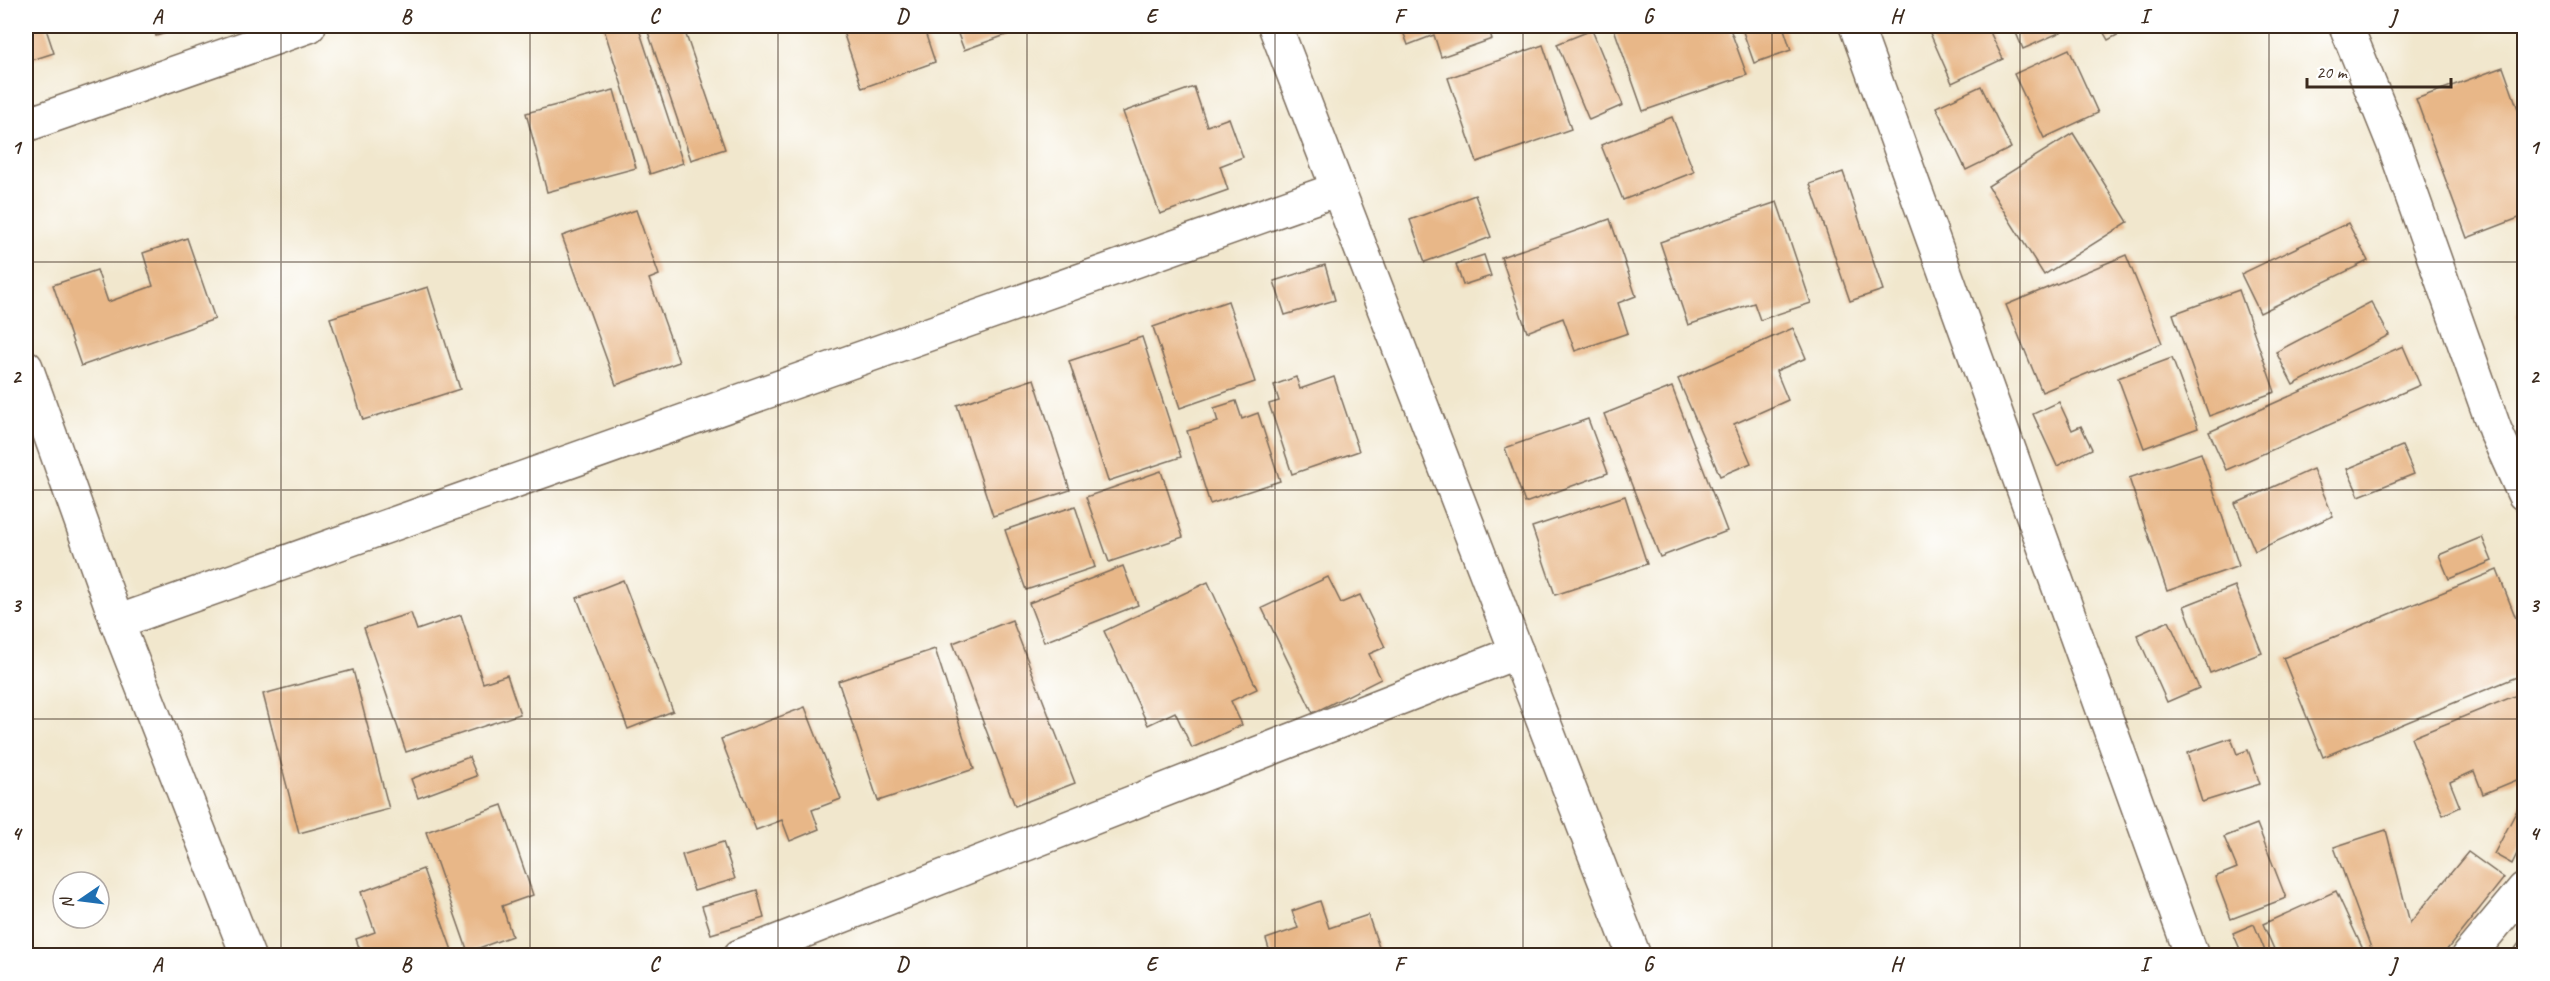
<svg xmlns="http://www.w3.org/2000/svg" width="2550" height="981" font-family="Caveat,sans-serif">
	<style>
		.building { fill: #e8b788 }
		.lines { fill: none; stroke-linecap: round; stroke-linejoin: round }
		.minor-casing { stroke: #7b6c5b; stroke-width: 36 }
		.minor { stroke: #fff; stroke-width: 33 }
		.grid { fill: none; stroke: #3b2a1e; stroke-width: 1.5; stroke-opacity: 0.55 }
		.neatline { fill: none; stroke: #3b2a1e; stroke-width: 2 }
		.grid-label { font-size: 20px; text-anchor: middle; font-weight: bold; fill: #3b2a1e }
	</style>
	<rect width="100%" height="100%" fill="#fff"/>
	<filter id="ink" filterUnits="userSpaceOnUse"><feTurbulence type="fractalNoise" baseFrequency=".0167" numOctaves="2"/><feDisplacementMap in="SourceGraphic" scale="12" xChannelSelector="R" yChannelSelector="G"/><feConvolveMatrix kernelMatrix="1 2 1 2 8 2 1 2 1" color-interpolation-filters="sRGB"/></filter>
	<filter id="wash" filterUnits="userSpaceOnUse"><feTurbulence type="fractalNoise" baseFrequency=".008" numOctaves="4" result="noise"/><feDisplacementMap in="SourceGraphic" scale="24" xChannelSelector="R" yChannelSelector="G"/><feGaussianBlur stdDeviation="1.35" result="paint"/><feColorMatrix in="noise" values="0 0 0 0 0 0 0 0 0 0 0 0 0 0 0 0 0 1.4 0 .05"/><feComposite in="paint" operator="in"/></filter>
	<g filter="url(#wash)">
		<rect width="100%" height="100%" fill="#f1e7cd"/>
		<g id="blocks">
			<g class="building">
				<path d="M 26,26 L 45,26 L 54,53 L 26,62 Z"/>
				<path d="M 153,26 L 189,26 L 156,36 Z"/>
				<path d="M 603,26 L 638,26 L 683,163 L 650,174 Z"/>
				<path d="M 646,26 L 683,26 L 725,149 L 691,160 Z"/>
				<path d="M 841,26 L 923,26 L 935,62 L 862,88 Z"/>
				<path d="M 955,26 L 1031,26 L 964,50 Z"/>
				<path d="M 1401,26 L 1488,26 L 1492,39 L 1441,57 L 1434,35 L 1408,45 Z"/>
				<path d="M 1613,26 L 1729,26 L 1747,75 L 1643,111 Z"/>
				<path d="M 1741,26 L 1783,26 L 1791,50 L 1754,63 Z"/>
				<path d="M 1941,26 L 1987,26 L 2003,59 L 1952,83 L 1929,31 Z"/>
				<path d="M 2013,26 L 2069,26 L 2070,28 L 2023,49 Z"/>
				<path d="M 2100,26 L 2134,26 L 2108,40 Z"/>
				<path d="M 1592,30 L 1623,105 L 1589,120 L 1557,44 Z"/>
				<path d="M 1543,45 L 1571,129 L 1477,162 L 1448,78 Z"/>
				<path d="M 2069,49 L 2098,113 L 2044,138 L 2014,74 Z"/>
				<path d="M 2503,67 L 2524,126 L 2524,216 L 2467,238 L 2416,99 Z"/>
				<path d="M 1981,86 L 2011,148 L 1966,170 L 1936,107 Z"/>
				<path d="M 1194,87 L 1207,126 L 1229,118 L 1243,157 L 1220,166 L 1228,190 L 1160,214 L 1123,112 Z"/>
				<path d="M 614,90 L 636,168 L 547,192 L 526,113 Z"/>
				<path d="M 1672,117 L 1694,172 L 1623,200 L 1601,145 Z"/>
				<path d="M 2073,133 L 2128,222 L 2044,275 L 1988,186 Z"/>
				<path d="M 1843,172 L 1883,290 L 1850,301 L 1810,184 Z"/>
				<path d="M 1475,195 L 1491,237 L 1425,262 L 1410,220 Z"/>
				<path d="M 1777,202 L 1811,303 L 1760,320 L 1754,303 L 1688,325 L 1660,242 Z"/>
				<path d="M 636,210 L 659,275 L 649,279 L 679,362 L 616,385 L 562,236 Z"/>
				<path d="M 1610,219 L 1636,296 L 1618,303 L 1628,333 L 1575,351 L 1563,318 L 1527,332 L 1501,257 Z"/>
				<path d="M 2348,223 L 2368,261 L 2260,313 L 2241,274 Z"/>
				<path d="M 187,238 L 215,319 L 81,366 L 53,285 L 97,270 L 108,302 L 153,286 L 143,253 Z"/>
				<path d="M 1484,255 L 1491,276 L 1463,285 L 1456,264 Z"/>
				<path d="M 2126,255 L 2162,343 L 2042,392 L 2006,305 Z"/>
				<path d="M 1325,265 L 1335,300 L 1285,315 L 1274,281 Z"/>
				<path d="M 428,287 L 460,389 L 363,420 L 330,318 Z"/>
				<path d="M 2239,290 L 2275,392 L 2209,416 L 2173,314 Z"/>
				<path d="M 1228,301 L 1255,382 L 1180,408 L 1153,327 Z"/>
				<path d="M 2371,302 L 2389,335 L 2293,385 L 2276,352 Z"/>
				<path d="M 2524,310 L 2524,330 L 2516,315 Z"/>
				<path d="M 1793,328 L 1806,358 L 1776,371 L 1788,400 L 1734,424 L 1751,463 L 1720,476 L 1678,379 Z"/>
				<path d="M 1142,337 L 1181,457 L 1108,481 L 1069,361 Z"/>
				<path d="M 2403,346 L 2420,385 L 2226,470 L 2209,432 Z"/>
				<path d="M 2172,358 L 2198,428 L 2144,448 L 2118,378 Z"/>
				<path d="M 1296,377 L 1300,389 L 1334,377 L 1359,451 L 1292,474 L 1269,404 L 1279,401 L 1274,385 Z"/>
				<path d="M 1034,379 L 1070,490 L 993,516 L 957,405 Z"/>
				<path d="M 1672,387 L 1727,531 L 1660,557 L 1604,414 Z"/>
				<path d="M 1236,401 L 1242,419 L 1258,413 L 1280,481 L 1210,504 L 1187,431 L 1218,422 L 1214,408 Z"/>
				<path d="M 2059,402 L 2072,430 L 2081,426 L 2092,449 L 2057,466 L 2033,414 Z"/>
				<path d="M 1588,419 L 1608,473 L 1525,503 L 1505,448 Z"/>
				<path d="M 2402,446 L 2414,474 L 2359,496 L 2347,469 Z"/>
				<path d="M 2201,453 L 2239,566 L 2167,591 L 2129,478 Z"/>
				<path d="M 2313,469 L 2333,516 L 2255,551 L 2235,504 Z"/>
				<path d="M 1161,471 L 1183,537 L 1109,562 L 1086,497 Z"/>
				<path d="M 1625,496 L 1647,564 L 1555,595 L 1532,527 Z"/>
				<path d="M 1075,506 L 1095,567 L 1026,590 L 1005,530 Z"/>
				<path d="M 2482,537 L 2492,561 L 2449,579 L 2439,555 Z"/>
				<path d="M 1123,566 L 1138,605 L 1044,642 L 1029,603 Z"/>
				<path d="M 2497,570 L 2524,639 L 2524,674 L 2323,757 L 2283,658 Z"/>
				<path d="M 1328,577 L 1341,603 L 1360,595 L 1385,647 L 1369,654 L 1381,679 L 1313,713 L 1262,608 Z"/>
				<path d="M 623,580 L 673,711 L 628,729 L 577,598 Z"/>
				<path d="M 1208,582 L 1257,689 L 1231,701 L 1242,725 L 1192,748 L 1175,712 L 1148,725 L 1104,631 Z"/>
				<path d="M 2235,586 L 2262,653 L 2210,673 L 2184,606 Z"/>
				<path d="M 411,613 L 417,630 L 461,615 L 483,683 L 507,675 L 520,714 L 406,752 L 364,628 Z"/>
				<path d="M 1012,620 L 1075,783 L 1015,806 L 953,643 Z"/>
				<path d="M 2169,621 L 2199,688 L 2167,702 L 2137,635 Z"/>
				<path d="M 935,649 L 974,769 L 878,801 L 838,681 Z"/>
				<path d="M 353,670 L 389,809 L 299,833 L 263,694 Z"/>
				<path d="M 2524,692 L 2524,777 L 2483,794 L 2474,771 L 2450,782 L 2460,807 L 2443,815 L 2411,738 Z"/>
				<path d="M 805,707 L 841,799 L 812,810 L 819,829 L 790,841 L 782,820 L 756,830 L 721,739 Z"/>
				<path d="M 2231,738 L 2237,754 L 2248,750 L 2260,784 L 2202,802 L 2187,753 Z"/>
				<path d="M 469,757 L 477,776 L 418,798 L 411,779 Z"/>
				<path d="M 2524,797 L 2524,839 L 2512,864 L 2494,854 Z"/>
				<path d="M 502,805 L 533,895 L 502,906 L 512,936 L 468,952 L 426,832 Z"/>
				<path d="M 2257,824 L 2286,898 L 2231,919 L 2215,877 L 2237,868 L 2224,837 Z"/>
				<path d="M 2386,830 L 2410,923 L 2468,852 L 2504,878 L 2442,956 L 2374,956 L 2334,847 Z"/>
				<path d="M 723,842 L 735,879 L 694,891 L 682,855 Z"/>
				<path d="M 423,869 L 454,956 L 362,956 L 356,939 L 375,932 L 361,892 Z"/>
				<path d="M 757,890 L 764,918 L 711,934 L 702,906 Z"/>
				<path d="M 2336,891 L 2366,956 L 2277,956 L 2263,924 Z"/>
				<path d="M 1320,901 L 1329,928 L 1368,915 L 1382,956 L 1271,956 L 1266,939 L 1298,928 L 1292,911 Z"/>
				<path d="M 2254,924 L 2267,956 L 2243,956 L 2233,933 Z"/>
				<path d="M 2524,936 L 2524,956 L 2510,956 Z"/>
			</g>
		</g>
	</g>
	<g filter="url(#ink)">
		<use href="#blocks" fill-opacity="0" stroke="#7b6c5b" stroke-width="1.5"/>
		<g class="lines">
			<g class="minor-casing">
				<g id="minor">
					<path d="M 1275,26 L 1634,956"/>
					<path d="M 1856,26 L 2192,956"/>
					<path d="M 2346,26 L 2394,145 L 2495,430 L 2524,494"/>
					<path d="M 26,125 L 309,26"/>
					<path d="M 26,367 L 117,622 L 248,956"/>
					<path d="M 117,622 L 1338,189"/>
					<path d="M 740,956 L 1517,652"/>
					<path d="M 2468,956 L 2524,889"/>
				</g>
			</g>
			<use href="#minor" class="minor"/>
		</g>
	</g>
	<path class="grid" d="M 281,26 L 281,956M 530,26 L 530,956M 778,26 L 778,956M 1027,26 L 1027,956M 1275,26 L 1275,956M 1523,26 L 1523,956M 1772,26 L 1772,956M 2020,26 L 2020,956M 2269,26 L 2269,956M 26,262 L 2524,262M 26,490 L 2524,490M 26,719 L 2524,719"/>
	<rect width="2550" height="981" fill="none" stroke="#fff" stroke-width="66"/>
	<g transform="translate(81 900) rotate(256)"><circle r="28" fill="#ffffff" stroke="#b1aaa5" stroke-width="1.5"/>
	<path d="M0-4.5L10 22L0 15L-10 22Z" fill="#1f6fb2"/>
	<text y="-9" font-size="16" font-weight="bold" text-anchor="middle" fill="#3b2a1e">N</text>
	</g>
	<path d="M2307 78v9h144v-9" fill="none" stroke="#3b2a1e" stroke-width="3"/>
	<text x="2316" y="78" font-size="18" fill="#3b2a1e" stroke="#ffffff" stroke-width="4.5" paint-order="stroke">20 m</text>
	<rect x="33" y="33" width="2484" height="915" class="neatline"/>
	<g class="grid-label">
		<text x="157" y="23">A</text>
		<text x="406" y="23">B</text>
		<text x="654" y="23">C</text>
		<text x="902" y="23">D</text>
		<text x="1151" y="23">E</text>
		<text x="1399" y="23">F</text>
		<text x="1648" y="23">G</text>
		<text x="1896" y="23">H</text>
		<text x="2144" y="23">I</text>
		<text x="2393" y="23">J</text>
		<text x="16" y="154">1</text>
		<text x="2534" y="154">1</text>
		<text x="16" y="383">2</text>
		<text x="2534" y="383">2</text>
		<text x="16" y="612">3</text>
		<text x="2534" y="612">3</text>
		<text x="16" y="840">4</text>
		<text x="2534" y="840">4</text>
		<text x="157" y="971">A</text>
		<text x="406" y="971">B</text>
		<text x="654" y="971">C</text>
		<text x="902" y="971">D</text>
		<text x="1151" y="971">E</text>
		<text x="1399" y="971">F</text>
		<text x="1648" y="971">G</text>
		<text x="1896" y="971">H</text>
		<text x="2144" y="971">I</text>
		<text x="2393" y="971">J</text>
	</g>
</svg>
